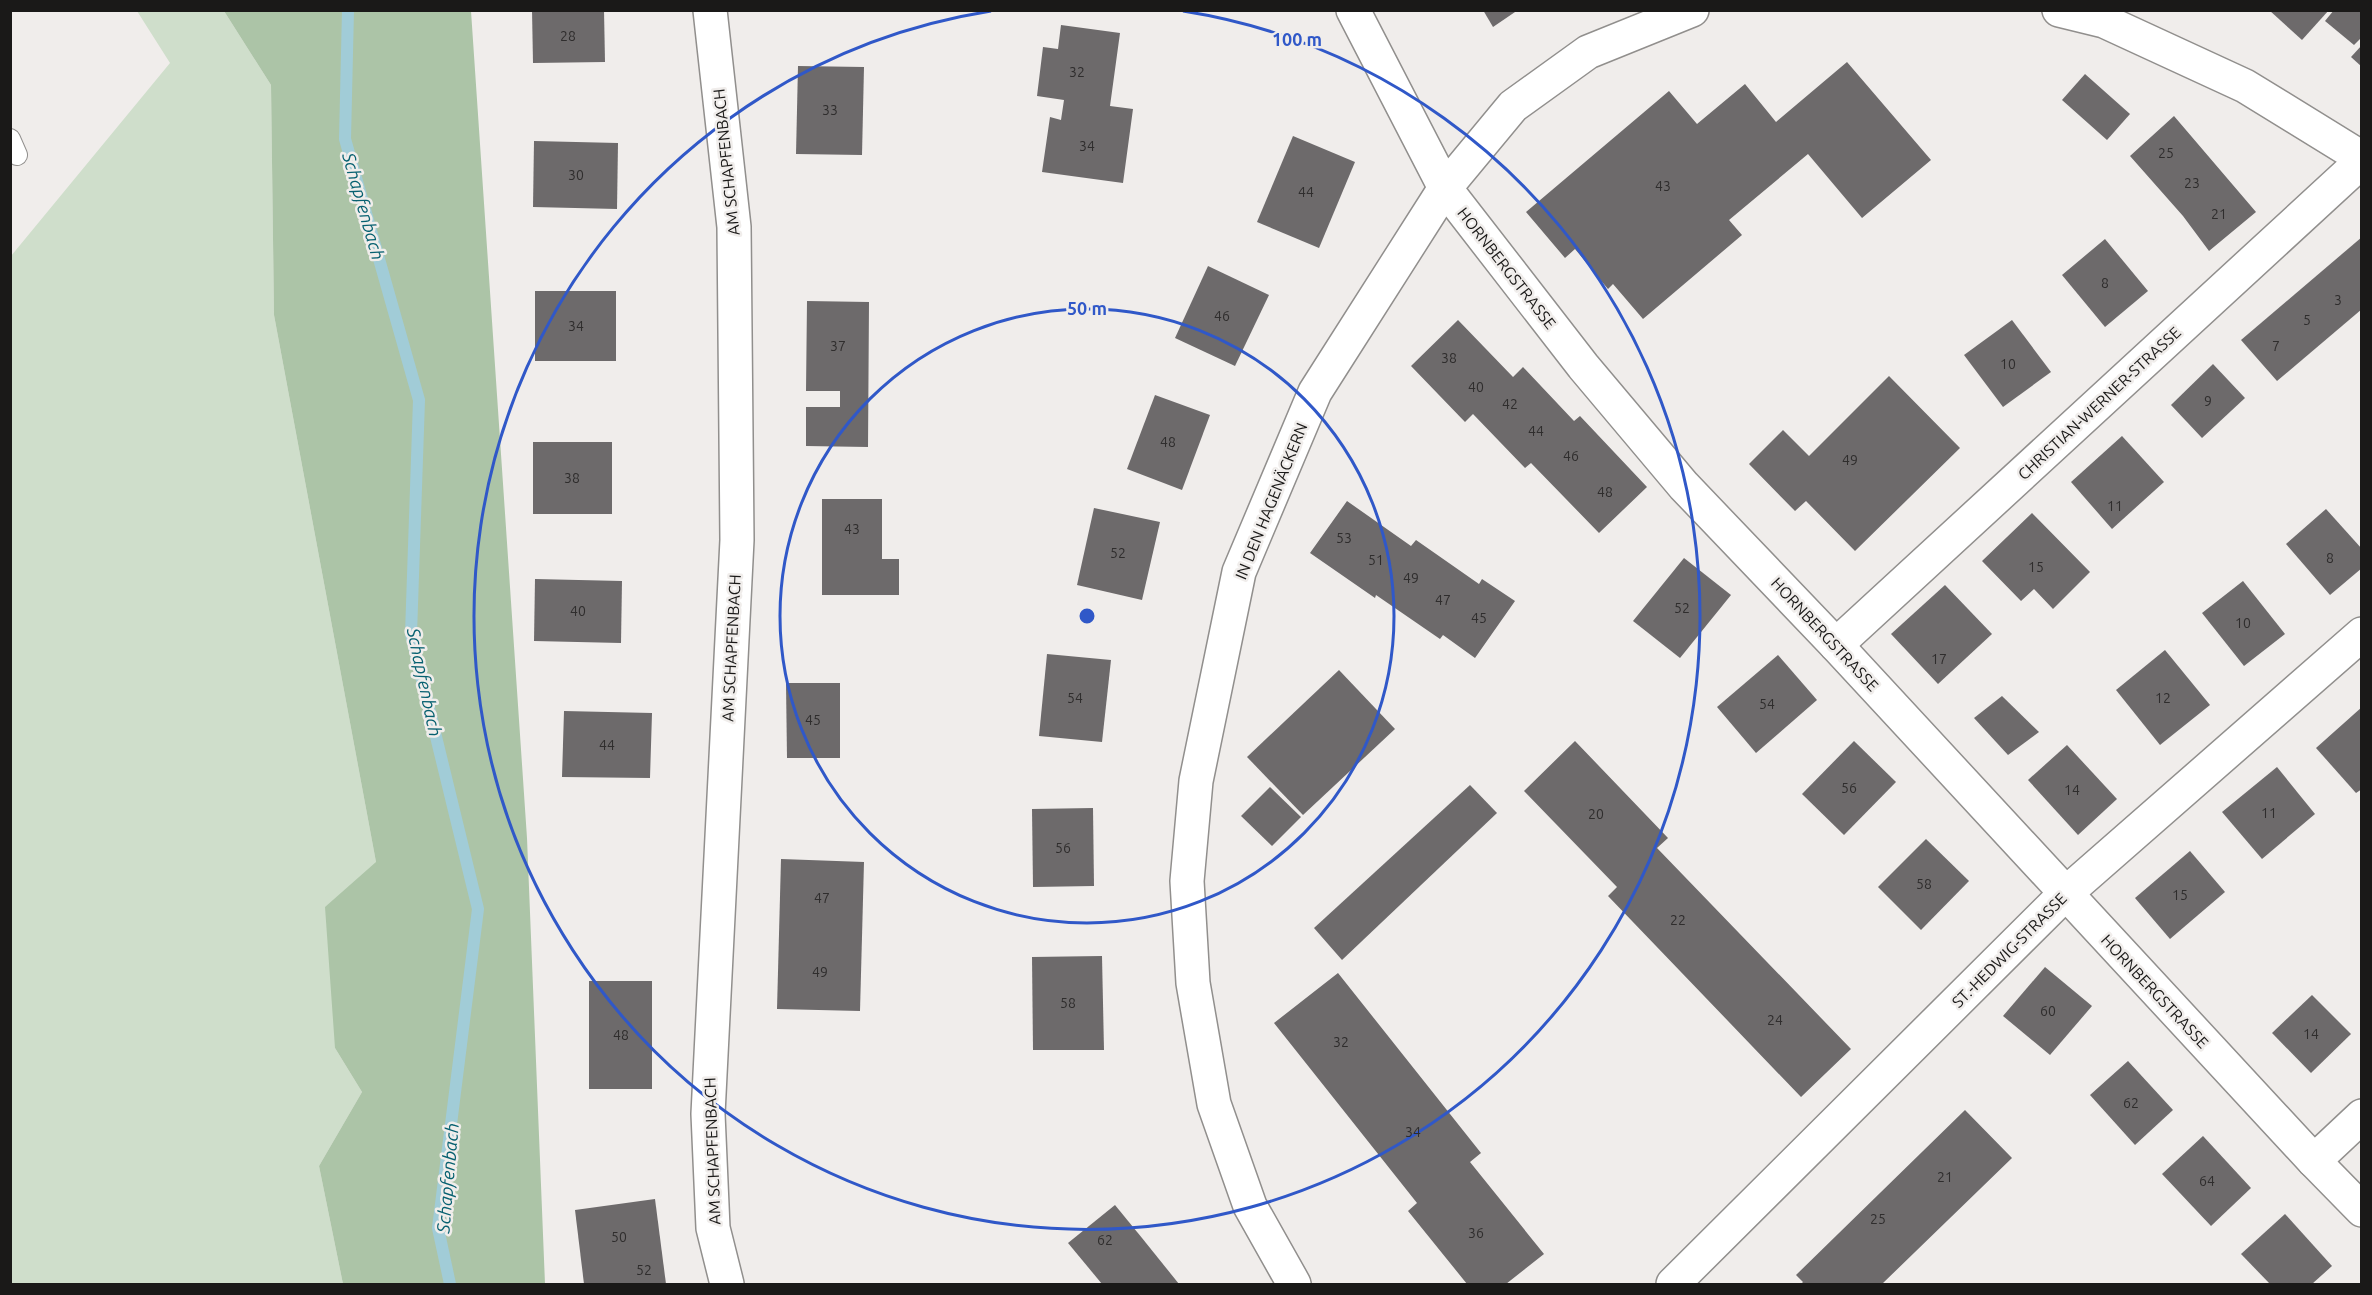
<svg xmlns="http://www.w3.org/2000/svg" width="2372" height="1295" font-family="Ubuntu,sans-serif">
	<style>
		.green { fill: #cfdecb }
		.forest { fill: #acc4a7 }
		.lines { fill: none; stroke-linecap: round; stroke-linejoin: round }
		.stream { stroke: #a1ccd7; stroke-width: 12 }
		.building { fill: #6d6a6b }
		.lane-casing { stroke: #918f8d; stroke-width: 22 }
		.street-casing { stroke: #918f8d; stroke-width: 36 }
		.lane { stroke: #fff; stroke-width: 20 }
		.street { stroke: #fff; stroke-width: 33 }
		.ring { fill: none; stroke: #3058c8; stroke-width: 3 }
		.labels { text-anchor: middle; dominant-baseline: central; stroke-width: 5; stroke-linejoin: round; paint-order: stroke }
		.number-label { font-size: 14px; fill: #2f2d2d }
		.street-label { font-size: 16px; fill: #1a1918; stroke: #f0edeb }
		.water-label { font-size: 18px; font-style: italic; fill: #066070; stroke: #f0edeb }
		.centre { fill: #3058c8; stroke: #f0edeb; stroke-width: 3 }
		.ring-label { font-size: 18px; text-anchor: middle; font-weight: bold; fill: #3058c8; stroke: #f0edeb; stroke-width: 5; stroke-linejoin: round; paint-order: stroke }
	</style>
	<rect width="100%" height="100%" fill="#f0edeb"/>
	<path class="green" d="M 137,11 L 224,11 L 271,85 L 274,315 L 376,862 L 335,1048 L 362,1092 L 319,1166 L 343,1284 L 11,1284 L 11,256 L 170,63 Z"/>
	<path class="forest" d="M 224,11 L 471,11 L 527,838 L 545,1284 L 343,1284 L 319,1166 L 362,1092 L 335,1048 L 325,907 L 376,862 L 274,315 L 271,85 Z"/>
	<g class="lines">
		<path class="stream" d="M 348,10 L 345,139 L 419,400 L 411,634 L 478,909 L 438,1228 L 450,1284"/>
	</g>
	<g class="building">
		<path d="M 532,10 L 604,10 L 605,62 L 533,63 Z"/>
		<path d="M 1483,10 L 1518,10 L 1493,27 Z"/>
		<path d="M 2269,10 L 2329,10 L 2302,40 Z"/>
		<path d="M 2334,10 L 2362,10 L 2362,37 L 2354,45 L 2325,21 Z"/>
		<path d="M 1061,25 L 1120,33 L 1110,106 L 1133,109 L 1123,183 L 1042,172 L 1050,117 L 1061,120 L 1064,100 L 1037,96 L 1043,47 L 1058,49 Z"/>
		<path d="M 2362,45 L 2362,67 L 2351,57 Z"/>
		<path d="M 1847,62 L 1931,160 L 1862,218 L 1808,154 L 1729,220 L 1742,235 L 1643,319 L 1613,284 L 1608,289 L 1575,249 L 1565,258 L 1526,212 L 1669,91 L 1697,124 L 1745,84 L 1776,122 Z"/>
		<path d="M 798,66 L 864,67 L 862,155 L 796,154 Z"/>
		<path d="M 2085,74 L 2130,114 L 2107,140 L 2062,100 Z"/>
		<path d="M 2174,116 L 2256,212 L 2209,251 L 2183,216 L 2130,156 Z"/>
		<path d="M 1293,136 L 1355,162 L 1319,248 L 1257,222 Z"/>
		<path d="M 534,141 L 618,143 L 617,209 L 533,207 Z"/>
		<path d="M 2362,237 L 2362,309 L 2277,381 L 2241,340 Z"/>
		<path d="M 2105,239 L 2148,291 L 2105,327 L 2062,275 Z"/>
		<path d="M 1208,266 L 1269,295 L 1235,366 L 1175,338 Z"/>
		<rect x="535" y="291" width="81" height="70"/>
		<path d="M 807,301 L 869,302 L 868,447 L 806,446 L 806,407 L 840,407 L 840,391 L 806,391 Z"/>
		<path d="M 1458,320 L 1513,377 L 1523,367 L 1574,421 L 1580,416 L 1647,487 L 1599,533 L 1531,463 L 1525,468 L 1473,414 L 1465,422 L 1411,366 Z"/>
		<path d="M 2012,320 L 2051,372 L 2003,407 L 1964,355 Z"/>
		<path d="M 2213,364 L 2245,398 L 2202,438 L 2171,405 Z"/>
		<path d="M 1889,376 L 1960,448 L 1855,551 L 1806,501 L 1795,511 L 1749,464 L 1783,430 L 1809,456 Z"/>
		<path d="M 1155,395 L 1210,415 L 1182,490 L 1127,469 Z"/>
		<path d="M 2122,436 L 2164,482 L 2112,529 L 2071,482 Z"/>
		<rect x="533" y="442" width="79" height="72"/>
		<path d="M 822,499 L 882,499 L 882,559 L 899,559 L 899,595 L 822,595 Z"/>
		<path d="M 1347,501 L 1411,546 L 1416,540 L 1479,584 L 1482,579 L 1515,601 L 1475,658 L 1443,635 L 1440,639 L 1376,595 L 1375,598 L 1310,553 Z"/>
		<path d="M 1094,508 L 1160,522 L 1142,600 L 1077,585 Z"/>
		<path d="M 2326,509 L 2362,549 L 2362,568 L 2330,595 L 2286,544 Z"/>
		<path d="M 2032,513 L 2090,572 L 2053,609 L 2034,589 L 2021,601 L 1982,561 Z"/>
		<path d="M 1684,558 L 1731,595 L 1680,658 L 1633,621 Z"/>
		<path d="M 535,579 L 622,581 L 621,643 L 534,641 Z"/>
		<path d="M 2243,581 L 2285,634 L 2244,666 L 2202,613 Z"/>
		<path d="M 1945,585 L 1992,634 L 1938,684 L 1891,634 Z"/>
		<path d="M 2165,650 L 2210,705 L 2160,745 L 2116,690 Z"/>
		<path d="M 1047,654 L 1111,660 L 1102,742 L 1039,736 Z"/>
		<path d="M 1778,655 L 1817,700 L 1756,753 L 1717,707 Z"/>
		<path d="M 1339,670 L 1395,729 L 1303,815 L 1247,757 Z"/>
		<path d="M 786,683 L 840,683 L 840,758 L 787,758 Z"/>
		<path d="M 2002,696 L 2039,732 L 2008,755 L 1974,718 Z"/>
		<path d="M 2362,707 L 2362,789 L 2356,793 L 2316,748 Z"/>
		<path d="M 564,711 L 652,713 L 650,778 L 562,777 Z"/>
		<path d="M 1575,741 L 1668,838 L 1657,848 L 1851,1049 L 1801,1097 L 1608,896 L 1617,887 L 1524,791 Z"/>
		<path d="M 1854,741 L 1896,782 L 1844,835 L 1802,794 Z"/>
		<path d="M 2067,745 L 2117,799 L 2078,835 L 2028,780 Z"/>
		<path d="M 2277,767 L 2315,814 L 2262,859 L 2222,812 Z"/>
		<path d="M 1470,785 L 1497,813 L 1342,960 L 1314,928 Z"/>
		<path d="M 1270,787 L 1301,817 L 1272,846 L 1241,816 Z"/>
		<path d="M 1093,808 L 1094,886 L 1033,887 L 1032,809 Z"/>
		<path d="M 1926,839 L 1969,881 L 1921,930 L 1878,887 Z"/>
		<path d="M 2190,851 L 2225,892 L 2170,939 L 2135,898 Z"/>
		<path d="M 781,859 L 864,862 L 860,1011 L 777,1009 Z"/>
		<path d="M 1102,956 L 1104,1050 L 1033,1050 L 1032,957 Z"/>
		<path d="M 2045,967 L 2092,1006 L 2050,1055 L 2003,1016 Z"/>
		<path d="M 1338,973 L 1481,1153 L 1470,1162 L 1544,1254 L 1506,1284 L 1467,1284 L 1408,1211 L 1417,1203 L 1274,1023 Z"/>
		<rect x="589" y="981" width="63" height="108"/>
		<path d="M 2312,995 L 2351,1034 L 2311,1073 L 2272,1033 Z"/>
		<path d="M 2128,1061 L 2173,1110 L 2135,1145 L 2090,1095 Z"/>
		<path d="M 1965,1110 L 2012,1158 L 1882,1284 L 1801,1284 L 1803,1282 L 1796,1275 Z"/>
		<path d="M 2203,1136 L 2251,1188 L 2211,1226 L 2162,1174 Z"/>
		<path d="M 655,1199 L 666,1284 L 584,1284 L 575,1210 Z"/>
		<path d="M 1115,1205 L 1142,1238 L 1179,1284 L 1102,1284 L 1068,1243 Z"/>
		<path d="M 2285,1214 L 2332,1266 L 2312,1284 L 2270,1284 L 2241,1254 Z"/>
	</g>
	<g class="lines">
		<g class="lane-casing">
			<path id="lane" d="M 10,139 L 17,155"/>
		</g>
		<g class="street-casing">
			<g id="street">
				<path d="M 710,10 L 734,227 L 737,540 L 708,1114 L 713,1228 L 727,1284"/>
				<path d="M 1353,10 L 1445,188 L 1583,366 L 1684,486 L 1836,645 L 2314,1161 L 2362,1210"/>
				<path d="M 2059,10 L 2104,21 L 2245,86 L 2362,158"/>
				<path d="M 1836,645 L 2362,161"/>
				<path d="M 2314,1161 L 2362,1116"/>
				<path d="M 1294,1284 L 1250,1206 L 1214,1104 L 1193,983 L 1187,881 L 1196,781 L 1239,572 L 1315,392 L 1445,188 L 1513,106 L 1588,52 L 1692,10"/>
				<path d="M 1673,1284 L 2065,894 L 2362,634"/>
			</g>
		</g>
		<use href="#lane" class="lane"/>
		<use href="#street" class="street"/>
	</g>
	<g class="ring">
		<circle cx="1087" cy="616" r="307"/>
		<path d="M1183 11A613 613 0 1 1 991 11"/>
	</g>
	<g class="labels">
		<g class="number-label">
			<text x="568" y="36">28</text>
			<text x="1077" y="72">32</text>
			<text x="830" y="110">33</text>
			<text x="1087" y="146">34</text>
			<text x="2166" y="153">25</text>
			<text x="576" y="175">30</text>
			<text x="2192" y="183">23</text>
			<text x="1663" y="186">43</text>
			<text x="1306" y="192">44</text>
			<text x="2219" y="214">21</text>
			<text x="2105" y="283">8</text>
			<text x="2338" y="300">3</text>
			<text x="1222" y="316">46</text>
			<text x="2307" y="320">5</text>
			<text x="576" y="326">34</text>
			<text x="838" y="346">37</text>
			<text x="2276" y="346">7</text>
			<text x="1449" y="358">38</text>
			<text x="2008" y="364">10</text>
			<text x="1476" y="387">40</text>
			<text x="2208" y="401">9</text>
			<text x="1510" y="404">42</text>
			<text x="1536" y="431">44</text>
			<text x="1168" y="442">48</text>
			<text x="1571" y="456">46</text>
			<text x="1850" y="460">49</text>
			<text x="572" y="478">38</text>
			<text x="1605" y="492">48</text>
			<text x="2115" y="506">11</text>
			<text x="852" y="529">43</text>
			<text x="1344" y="538">53</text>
			<text x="1118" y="553">52</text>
			<text x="2330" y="558">8</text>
			<text x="1376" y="560">51</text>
			<text x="2036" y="567">15</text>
			<text x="1411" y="578">49</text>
			<text x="1443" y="600">47</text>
			<text x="1682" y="608">52</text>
			<text x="578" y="611">40</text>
			<text x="1479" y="618">45</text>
			<text x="2243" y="623">10</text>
			<text x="1939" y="659">17</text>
			<text x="1075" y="698">54</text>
			<text x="2163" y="698">12</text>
			<text x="1767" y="704">54</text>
			<text x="813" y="720">45</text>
			<text x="607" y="745">44</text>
			<text x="1849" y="788">56</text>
			<text x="2072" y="790">14</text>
			<text x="2269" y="813">11</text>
			<text x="1596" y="814">20</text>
			<text x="1063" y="848">56</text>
			<text x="1924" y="884">58</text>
			<text x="2180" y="895">15</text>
			<text x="822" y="898">47</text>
			<text x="1678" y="920">22</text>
			<text x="820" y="972">49</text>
			<text x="1068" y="1003">58</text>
			<text x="2048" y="1011">60</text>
			<text x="1775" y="1020">24</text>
			<text x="2311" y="1034">14</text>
			<text x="621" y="1035">48</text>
			<text x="1341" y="1042">32</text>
			<text x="2131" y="1103">62</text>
			<text x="1413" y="1132">34</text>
			<text x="1945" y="1177">21</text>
			<text x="2207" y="1181">64</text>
			<text x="1878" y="1219">25</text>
			<text x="1476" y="1233">36</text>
			<text x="619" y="1237">50</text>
			<text x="1105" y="1240">62</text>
			<text x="644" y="1270">52</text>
		</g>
		<g class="street-label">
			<text transform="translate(726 162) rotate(-96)">AM SCHAPFENBACH</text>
			<text transform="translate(1507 268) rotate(52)">HORNBERGSTRASSE</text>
			<text transform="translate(2099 403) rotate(-43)">CHRISTIAN-WERNER-STRASSE</text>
			<text transform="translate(1271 501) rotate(-68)">IN DEN HAGENÄCKERN</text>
			<text transform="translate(1825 634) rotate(47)">HORNBERGSTRASSE</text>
			<text transform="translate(731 648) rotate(-87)">AM SCHAPFENBACH</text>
			<text transform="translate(2009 950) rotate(-45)">ST.-HEDWIG-STRASSE</text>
			<text transform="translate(2155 991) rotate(47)">HORNBERGSTRASSE</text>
			<text transform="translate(712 1151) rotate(-92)">AM SCHAPFENBACH</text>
		</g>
		<g class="water-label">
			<text transform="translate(364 206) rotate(74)">Schapfenbach</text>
			<text transform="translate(425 682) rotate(78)">Schapfenbach</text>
			<text transform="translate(447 1178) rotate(-85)">Schapfenbach</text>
		</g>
	</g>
	<circle cx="1087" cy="616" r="9" class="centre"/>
	<g class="ring-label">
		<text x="1297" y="46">100 m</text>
		<text x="1087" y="315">50 m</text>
	</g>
	<rect width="2372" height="1295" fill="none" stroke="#1a1918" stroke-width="24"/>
</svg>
